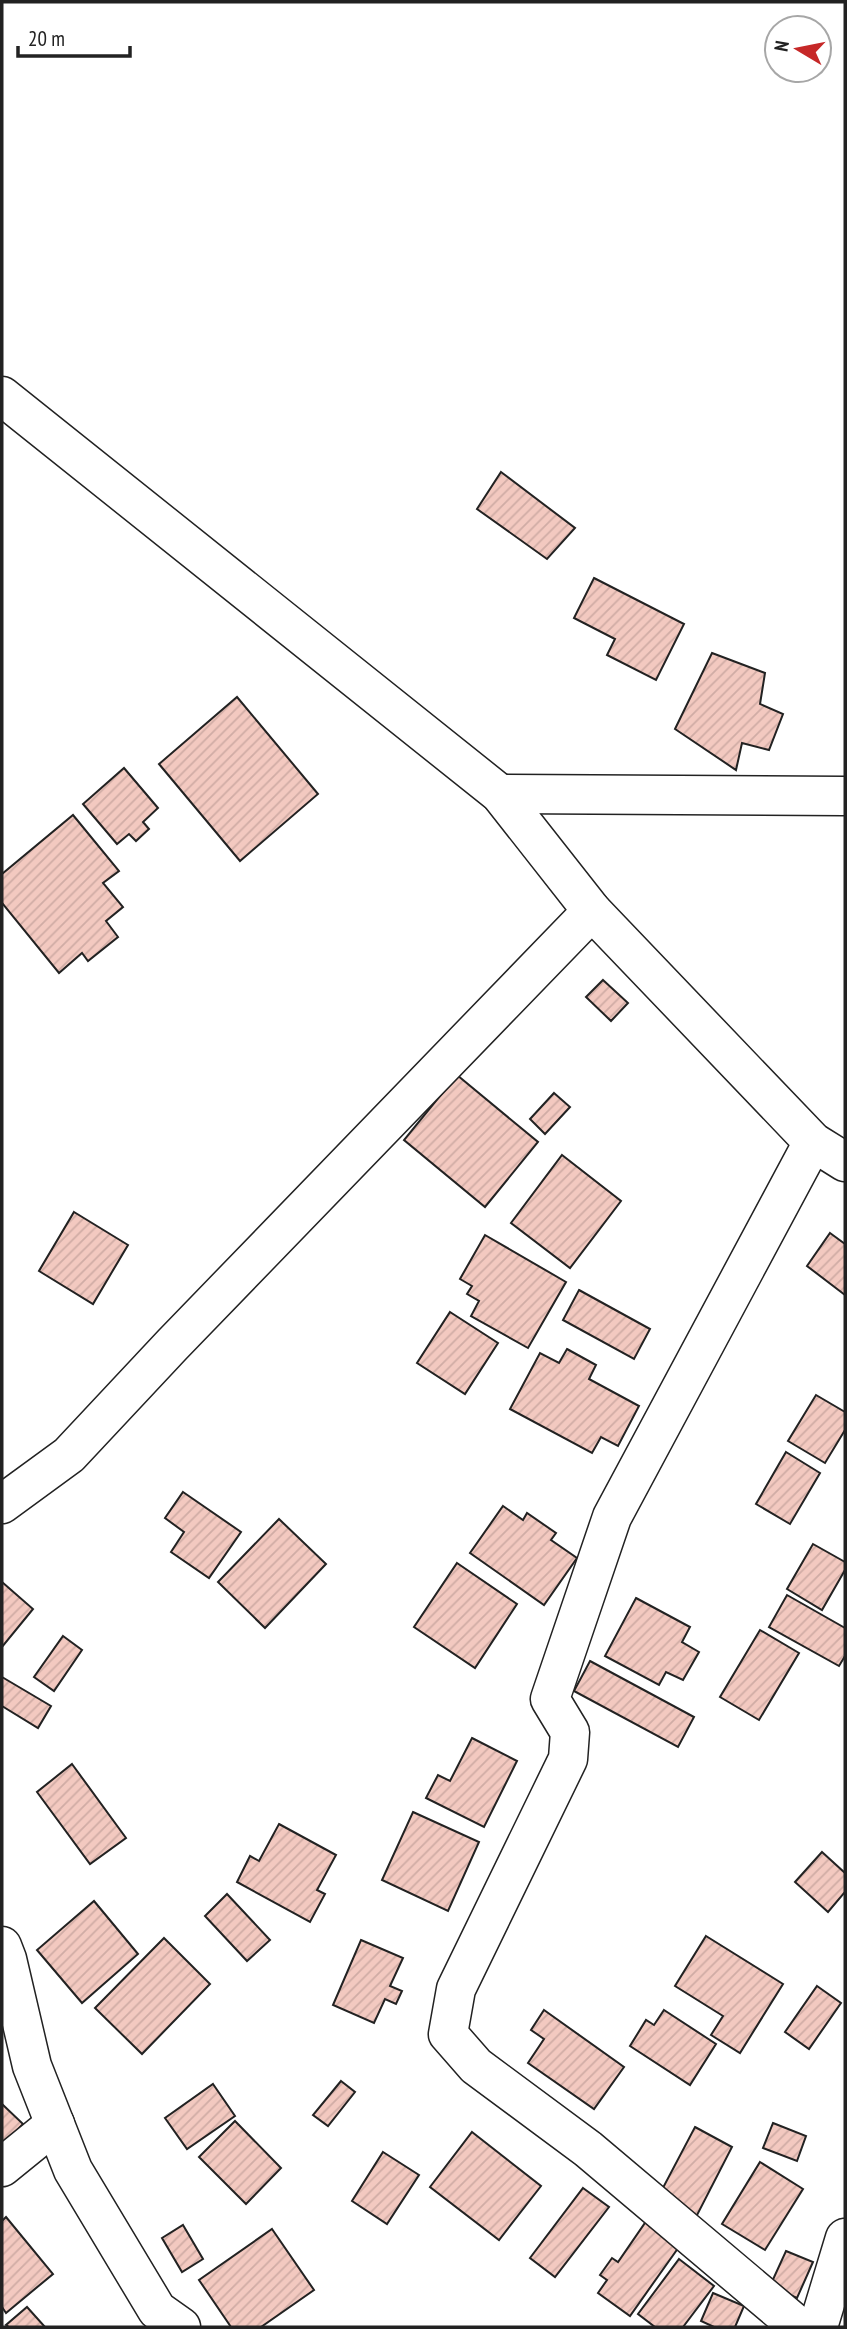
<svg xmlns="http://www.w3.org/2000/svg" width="847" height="2329" font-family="'PT Sans Narrow',sans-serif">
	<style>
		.building { fill: url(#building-hatch); stroke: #222; stroke-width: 2 }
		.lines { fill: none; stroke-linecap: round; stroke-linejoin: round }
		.minor-casing { stroke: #222; stroke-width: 41 }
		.minor { stroke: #fff; stroke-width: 38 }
	</style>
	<defs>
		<pattern id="building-hatch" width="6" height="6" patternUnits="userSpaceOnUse" patternTransform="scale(1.75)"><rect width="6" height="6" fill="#f3c9c0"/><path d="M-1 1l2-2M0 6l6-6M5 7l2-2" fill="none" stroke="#d0aca5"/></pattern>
	</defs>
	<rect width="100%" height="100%" fill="#fff"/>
	<g class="building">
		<path d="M 501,472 L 575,528 L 547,559 L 477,509 Z"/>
		<path d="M 594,578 L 684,624 L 656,680 L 607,655 L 615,639 L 574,618 Z"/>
		<path d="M 712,653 L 765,673 L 760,704 L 783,714 L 769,750 L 742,743 L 736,770 L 675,729 Z"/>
		<path d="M 237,697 L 318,794 L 240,861 L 159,764 Z"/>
		<path d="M 124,768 L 158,808 L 143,822 L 149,829 L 136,841 L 129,834 L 117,844 L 83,804 Z"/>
		<path d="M 73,815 L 119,871 L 103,883 L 123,907 L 106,921 L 118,937 L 88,961 L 82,953 L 59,973 L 2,903 L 2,874 Z"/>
		<path d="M 603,980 L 628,1003 L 611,1021 L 586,997 Z"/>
		<path d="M 457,1075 L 538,1142 L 485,1207 L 404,1140 Z"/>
		<path d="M 554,1093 L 570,1107 L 545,1134 L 530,1119 Z"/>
		<path d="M 562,1155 L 621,1201 L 570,1268 L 511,1223 Z"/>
		<path d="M 74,1212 L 128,1245 L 93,1304 L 39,1271 Z"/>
		<path d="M 830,1233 L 845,1244 L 845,1295 L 807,1266 Z"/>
		<path d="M 485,1235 L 566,1282 L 528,1348 L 471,1316 L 479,1301 L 467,1294 L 472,1286 L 460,1279 Z"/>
		<path d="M 579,1290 L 650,1329 L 634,1359 L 563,1320 Z"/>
		<path d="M 450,1312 L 498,1343 L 465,1394 L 417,1363 Z"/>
		<path d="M 567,1349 L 596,1365 L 589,1379 L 639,1406 L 618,1446 L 601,1437 L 592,1453 L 510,1409 L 540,1353 L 559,1363 Z"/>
		<path d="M 816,1395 L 845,1412 L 845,1430 L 825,1463 L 788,1441 Z"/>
		<path d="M 786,1452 L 820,1473 L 790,1524 L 756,1504 Z"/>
		<path d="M 183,1492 L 241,1532 L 209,1578 L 171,1552 L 184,1532 L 165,1518 Z"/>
		<path d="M 503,1506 L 523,1520 L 527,1513 L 556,1533 L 551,1540 L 577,1558 L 544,1605 L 470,1553 Z"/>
		<path d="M 279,1519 L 326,1564 L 265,1628 L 218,1582 Z"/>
		<path d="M 813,1544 L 845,1562 L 845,1570 L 822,1610 L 787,1589 Z"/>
		<path d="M 457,1563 L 517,1604 L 475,1668 L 414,1627 Z"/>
		<path d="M 2,1582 L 33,1609 L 2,1647 Z"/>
		<path d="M 787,1595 L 845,1628 L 845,1656 L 839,1666 L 769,1627 Z"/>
		<path d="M 636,1598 L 690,1627 L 682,1642 L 699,1652 L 683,1680 L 666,1672 L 659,1685 L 605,1656 Z"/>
		<path d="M 760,1630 L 799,1653 L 759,1720 L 720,1697 Z"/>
		<path d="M 63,1636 L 82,1650 L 54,1691 L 34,1677 Z"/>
		<path d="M 590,1661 L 694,1717 L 678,1747 L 574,1691 Z"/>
		<path d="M 2,1677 L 51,1706 L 38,1728 L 2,1706 Z"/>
		<path d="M 472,1738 L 517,1761 L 484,1827 L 426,1798 L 438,1775 L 450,1781 Z"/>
		<path d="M 72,1764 L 126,1838 L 90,1864 L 37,1792 Z"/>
		<path d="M 413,1812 L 479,1842 L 448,1911 L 382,1880 Z"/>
		<path d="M 279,1824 L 336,1855 L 317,1890 L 325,1894 L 310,1922 L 237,1882 L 250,1856 L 259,1861 Z"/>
		<path d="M 822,1852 L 845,1873 L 845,1892 L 828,1912 L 795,1882 Z"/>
		<path d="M 227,1894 L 270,1940 L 247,1961 L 205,1916 Z"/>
		<path d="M 94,1901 L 138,1954 L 82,2003 L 37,1950 Z"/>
		<path d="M 706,1936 L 783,1984 L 740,2053 L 711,2035 L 723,2016 L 675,1986 Z"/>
		<path d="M 164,1938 L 210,1984 L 142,2054 L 95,2008 Z"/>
		<path d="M 361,1940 L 403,1958 L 390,1986 L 402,1991 L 396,2004 L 385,1999 L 374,2023 L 333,2005 Z"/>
		<path d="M 817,1986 L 841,2003 L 809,2049 L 785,2032 Z"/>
		<path d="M 544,2010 L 624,2067 L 594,2109 L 528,2063 L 544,2039 L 531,2030 Z"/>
		<path d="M 664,2010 L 716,2044 L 690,2085 L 630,2046 L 646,2020 L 654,2025 Z"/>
		<path d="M 341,2081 L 355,2092 L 328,2126 L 313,2115 Z"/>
		<path d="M 213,2084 L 235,2116 L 187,2149 L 165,2118 Z"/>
		<path d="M 2,2104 L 23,2124 L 2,2147 Z"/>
		<path d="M 235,2121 L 281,2168 L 246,2204 L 199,2157 Z"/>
		<path d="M 773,2123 L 806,2136 L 797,2161 L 763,2148 Z"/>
		<path d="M 695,2127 L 732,2147 L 694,2221 L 656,2201 Z"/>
		<path d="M 472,2132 L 541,2186 L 499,2240 L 430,2187 Z"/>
		<path d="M 383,2152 L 419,2175 L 387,2224 L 352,2201 Z"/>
		<path d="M 760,2162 L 803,2189 L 765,2250 L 722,2224 Z"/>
		<path d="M 583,2188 L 609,2207 L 555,2277 L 530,2258 Z"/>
		<path d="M 6,2217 L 53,2274 L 6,2313 L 2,2307 L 2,2221 Z"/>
		<path d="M 647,2220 L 681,2244 L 630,2316 L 598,2293 L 607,2280 L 600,2275 L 612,2258 L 618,2262 Z"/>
		<path d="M 183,2225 L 203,2259 L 182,2272 L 162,2238 Z"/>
		<path d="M 272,2229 L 314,2290 L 261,2327 L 231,2327 L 199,2280 Z"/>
		<path d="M 786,2251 L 813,2262 L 797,2298 L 770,2286 Z"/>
		<path d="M 679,2259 L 714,2286 L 683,2327 L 655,2327 L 638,2314 Z"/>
		<path d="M 713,2293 L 744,2306 L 735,2327 L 714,2327 L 701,2321 Z"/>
		<path d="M 27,2307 L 45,2327 L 9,2327 L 6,2325 Z"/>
	</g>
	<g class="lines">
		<g class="minor-casing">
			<g id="minor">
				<path d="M 2,396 L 500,794 L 592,911 L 813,1142 L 845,1162"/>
				<path d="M 500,794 L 845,796"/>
				<path d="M 2,1504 L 69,1455 L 172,1345 L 592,911"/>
				<path d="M 2,1946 L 7,1959 L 32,2066 L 73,2170 L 157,2310 L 181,2327"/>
				<path d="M 2,2167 L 55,2124"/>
				<path d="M 799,2327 L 588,2149 L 476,2066 L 448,2034 L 456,1989 L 568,1759 L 570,1732 L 550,1699 L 612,1517 L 813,1142"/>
				<path d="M 818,2327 L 845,2238"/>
			</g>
		</g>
		<use href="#minor" class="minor"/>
	</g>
	<rect width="847" height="2329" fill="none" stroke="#222222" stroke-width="7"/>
	<g transform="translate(798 49) rotate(280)"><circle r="33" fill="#ffffff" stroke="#a7a7a7" stroke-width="2"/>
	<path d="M0-5L12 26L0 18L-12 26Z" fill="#c62828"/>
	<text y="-10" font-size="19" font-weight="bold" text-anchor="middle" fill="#222222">N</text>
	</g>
	<path d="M18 46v10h112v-10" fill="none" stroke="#222222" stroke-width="3.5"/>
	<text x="28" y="46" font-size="21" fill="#222222" stroke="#ffffff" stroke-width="5" paint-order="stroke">20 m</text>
</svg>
